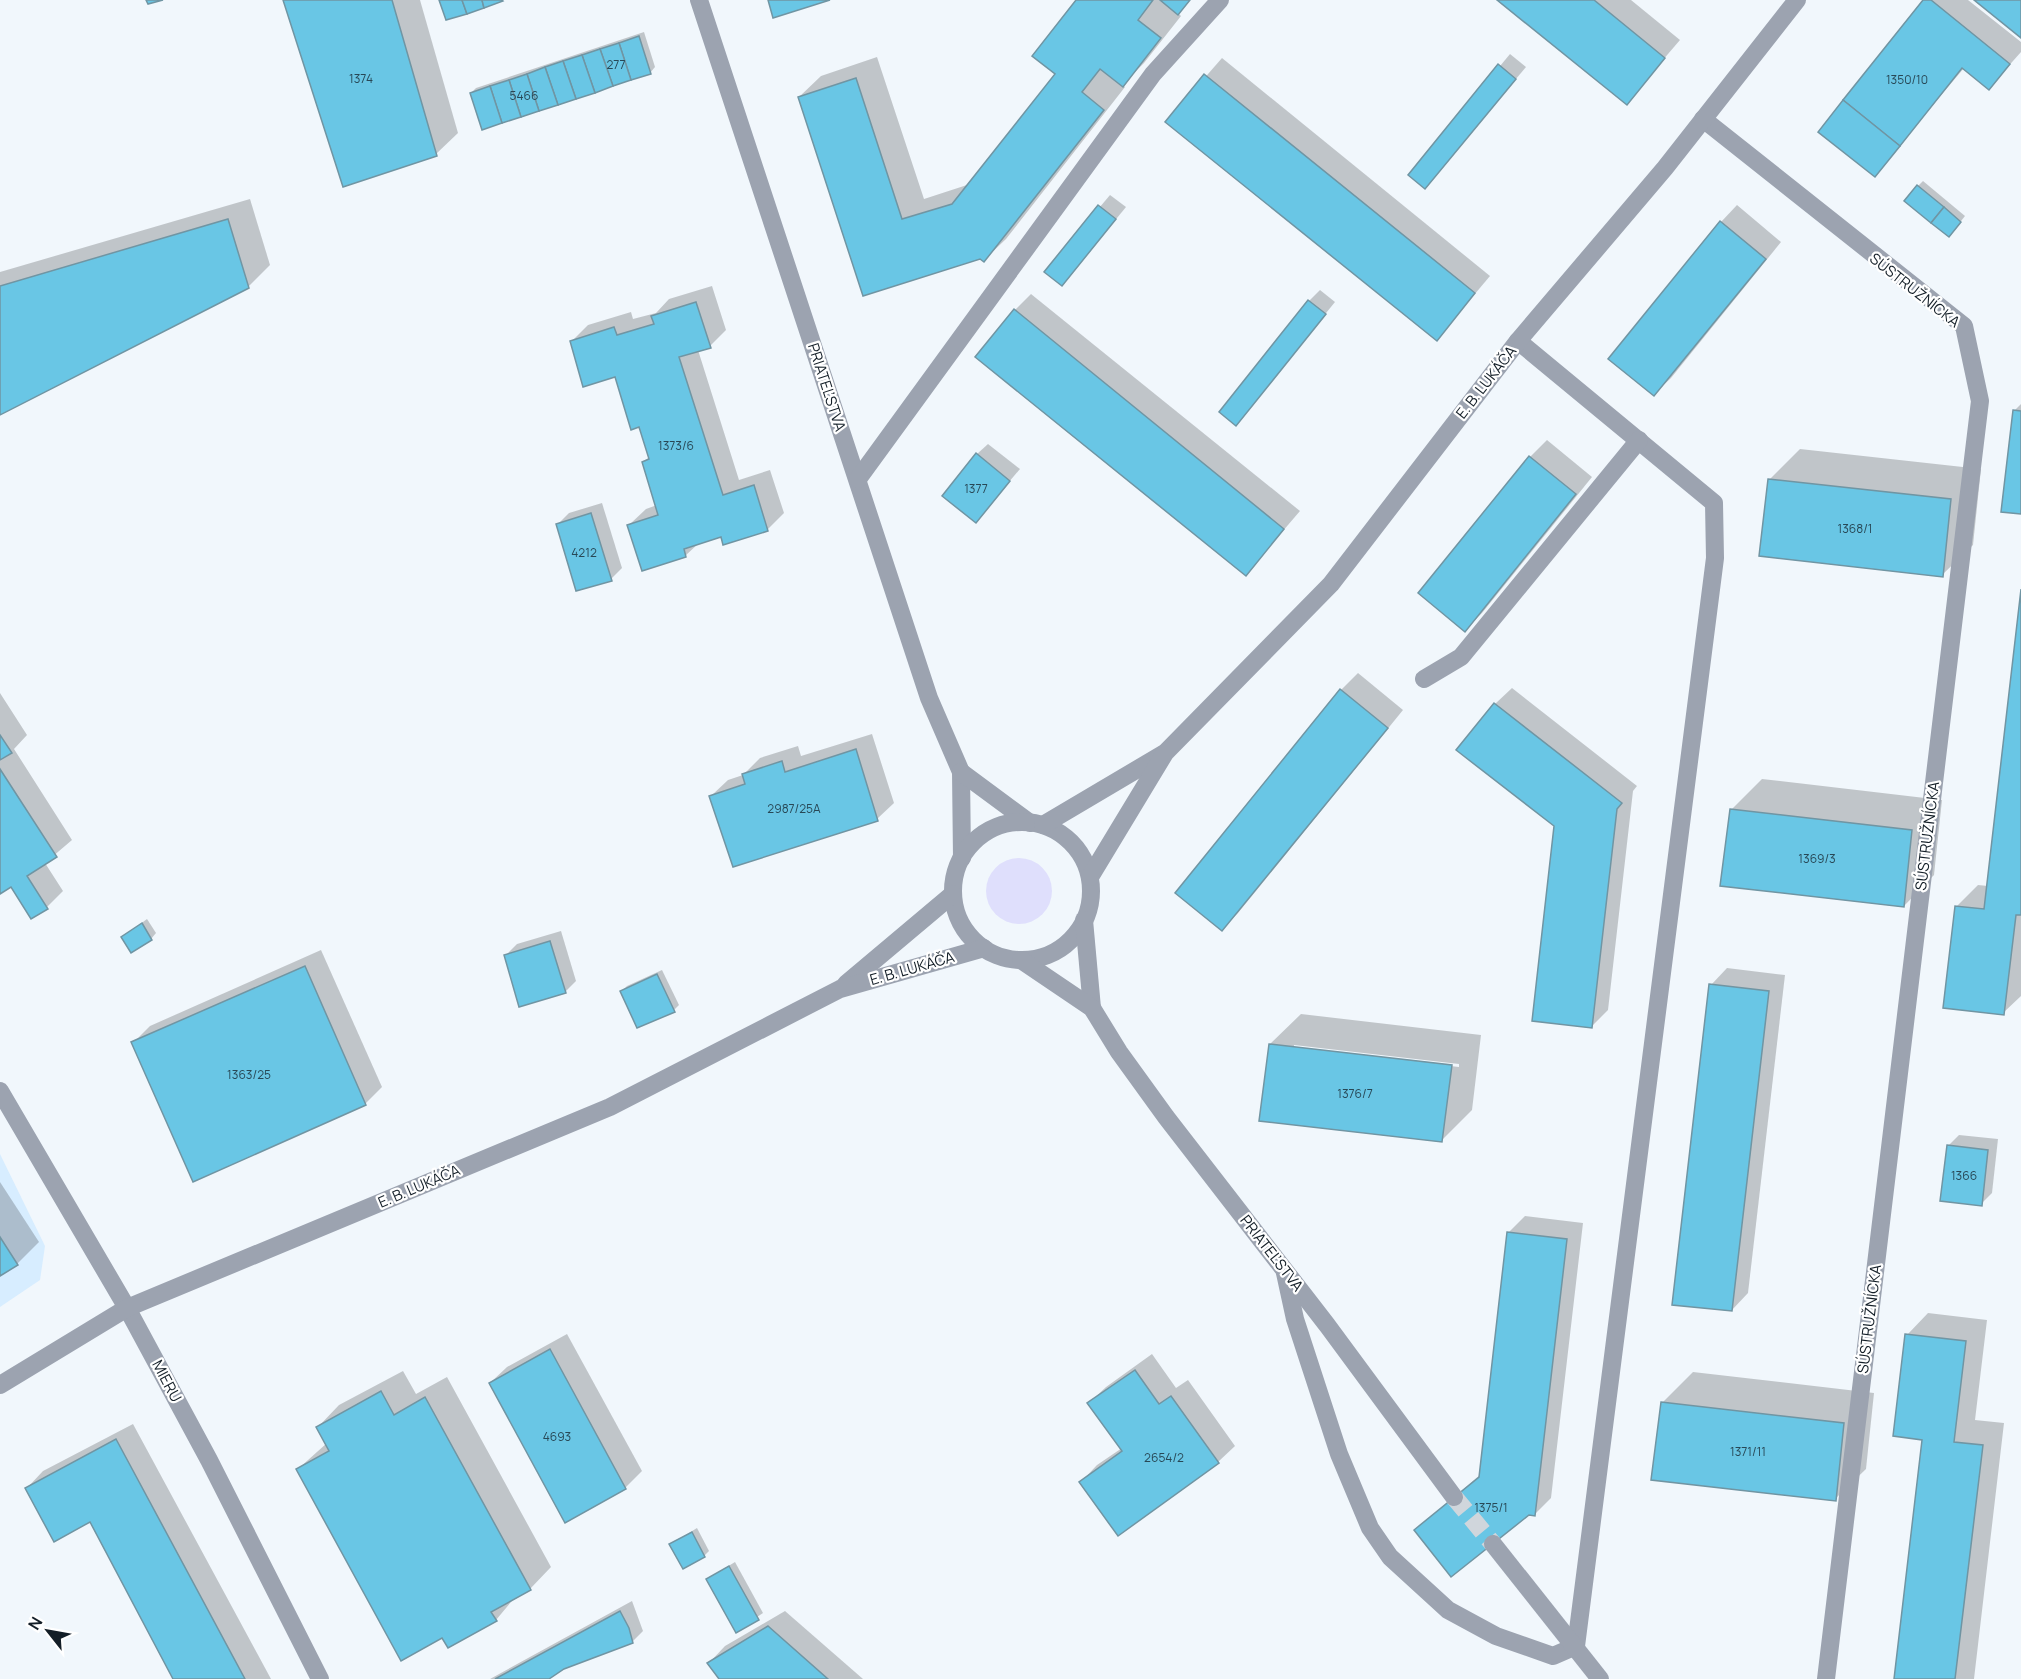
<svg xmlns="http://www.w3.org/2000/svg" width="2021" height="1679" font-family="Manrope,sans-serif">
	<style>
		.built { fill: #d7edff }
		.green { fill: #dfdffc }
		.shadow { fill: #0003; fill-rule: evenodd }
		.building { fill: #69c6e5; stroke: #7095a3; stroke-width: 1.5 }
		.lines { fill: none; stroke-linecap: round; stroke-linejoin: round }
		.minor-tunnel { stroke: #d0d6dc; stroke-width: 18; stroke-dasharray: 18 9; stroke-linecap: butt }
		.minor { stroke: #9ca3b0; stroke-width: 18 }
		.labels { text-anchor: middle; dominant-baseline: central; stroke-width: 4.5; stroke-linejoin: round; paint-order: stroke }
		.number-label { font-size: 12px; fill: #284856 }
		.street-label { font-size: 15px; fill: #131e27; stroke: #fff }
	</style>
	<rect width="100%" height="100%" fill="#f1f7fc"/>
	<path class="built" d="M 0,1154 L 45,1246 L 40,1280 L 0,1307 Z"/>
	<circle class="green" cx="1019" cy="891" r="33"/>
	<g class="shadow">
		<path d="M 285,0 L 420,0 L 458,133 L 436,154 Z"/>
		<path d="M 1078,0 L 1190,0 L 1178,13 L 1181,16 L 1144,63 L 1122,85 L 1125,87 L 1006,239 L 984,260 L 980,257 L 864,295 L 799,97 L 821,76 L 877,57 L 924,199 L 970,184 L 1057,74 Z"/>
		<path d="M 1499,0 L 1631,0 L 1680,40 L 1626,103 Z"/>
		<path d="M 1925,0 L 1968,0 L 2021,42 L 2021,52 L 1989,88 L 1964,68 L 1874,175 Z"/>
		<path d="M 644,32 L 655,67 L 650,73 L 471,93 L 476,88 Z"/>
		<path d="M 1510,54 L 1526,67 L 1425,187 L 1410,175 Z"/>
		<path d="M 1222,58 L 1490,276 L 1437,339 L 1167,121 Z"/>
		<path d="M 1923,181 L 1965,216 L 1954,230 L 1918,186 Z"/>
		<path d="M 1110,195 L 1126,207 L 1072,273 L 1046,271 Z"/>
		<path d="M 250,199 L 270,265 L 248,287 L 0,414 L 0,272 Z"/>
		<path d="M 1737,205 L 1781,242 L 1671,378 L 1654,394 L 1721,222 Z"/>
		<path d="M 712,286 L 726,330 L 710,346 L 698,350 L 739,480 L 770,470 L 784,513 L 767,530 L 721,536 L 699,543 L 685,556 L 629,525 L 646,509 L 657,505 L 644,462 L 650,456 L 640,425 L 616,375 L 571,342 L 588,325 L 631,312 L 633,319 L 656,313 L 669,299 Z"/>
		<path d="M 1320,290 L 1335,302 L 1236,424 L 1309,301 Z"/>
		<path d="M 1031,294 L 1300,511 L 1246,574 L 1015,310 Z"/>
		<path d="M 2021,404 L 2021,513 L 2014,411 Z"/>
		<path d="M 1547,440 L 1592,477 L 1482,613 L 1465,630 L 1420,593 L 1530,457 Z"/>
		<path d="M 988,444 L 1020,469 L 976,521 L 977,454 Z"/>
		<path d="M 1800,449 L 1981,469 L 1973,545 L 1942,575 L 1770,479 Z"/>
		<path d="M 602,503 L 622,568 L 611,579 L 558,524 L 569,513 Z"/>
		<path d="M 2021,603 L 2021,996 L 2003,1013 L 1956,907 L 1978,885 L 1988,886 Z"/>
		<path d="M 1358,673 L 1403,710 L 1238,913 L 1222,929 L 1177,893 L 1341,690 Z"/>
		<path d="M 1512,688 L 1637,786 L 1633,791 L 1608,1010 L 1591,1027 L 1555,826 L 1495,704 Z"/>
		<path d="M 0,693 L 27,735 L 14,749 L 72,840 L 45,863 L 63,891 L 47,907 L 11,885 L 0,892 Z"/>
		<path d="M 872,734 L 894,803 L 877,819 L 711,796 L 728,780 L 743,775 L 760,758 L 798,746 L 801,756 Z"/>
		<path d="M 1762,779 L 1942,800 L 1934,875 L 1904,906 L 1732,809 Z"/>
		<path d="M 147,919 L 156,933 L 151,939 L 123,937 Z"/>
		<path d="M 561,931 L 576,981 L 565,992 L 506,955 L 517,944 Z"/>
		<path d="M 321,950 L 382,1087 L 365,1104 L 133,1043 L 150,1026 Z"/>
		<path d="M 1727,968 L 1785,975 L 1748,1293 L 1732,1310 L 1711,985 Z"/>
		<path d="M 662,970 L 679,1005 L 674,1010 L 622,991 L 627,986 Z"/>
		<path d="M 1301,1014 L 1481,1035 L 1472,1110 L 1441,1141 L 1270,1044 ZM 1294,1045 L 1459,1064 L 1459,1067 L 1294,1048 Z"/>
		<path d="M 1959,1135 L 1998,1139 L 1992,1193 L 1981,1204 L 1948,1146 Z"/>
		<path d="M 0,1182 L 39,1242 L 17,1264 L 0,1275 Z"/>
		<path d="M 1525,1216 L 1583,1223 L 1551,1498 L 1535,1514 L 1416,1530 L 1481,1474 L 1508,1233 Z"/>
		<path d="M 1928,1313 L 1987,1320 L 1975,1420 L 2004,1423 L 1974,1679 L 1896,1679 L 1924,1438 L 1907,1335 Z"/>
		<path d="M 567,1334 L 642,1471 L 625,1488 L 490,1383 L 507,1367 Z"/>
		<path d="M 1152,1354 L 1176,1388 L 1188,1380 L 1235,1446 L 1218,1462 L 1081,1482 L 1097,1465 L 1122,1448 L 1089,1403 L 1106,1387 Z"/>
		<path d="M 403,1371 L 416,1394 L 447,1377 L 551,1567 L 530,1589 L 516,1596 L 496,1620 L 443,1636 L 298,1469 L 327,1443 L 318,1427 L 339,1405 Z"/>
		<path d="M 1693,1372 L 1874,1393 L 1866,1469 L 1835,1499 L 1662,1403 Z"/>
		<path d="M 133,1424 L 271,1679 L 175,1679 L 91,1520 L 27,1488 L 43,1471 Z"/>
		<path d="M 697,1528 L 709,1551 L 704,1556 L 671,1544 Z"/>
		<path d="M 735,1562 L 763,1613 L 736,1631 L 707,1579 Z"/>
		<path d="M 632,1601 L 643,1631 L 632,1642 L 563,1667 L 547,1679 L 490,1679 Z"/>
		<path d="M 785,1611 L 863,1679 L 721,1679 L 709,1663 L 725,1646 Z"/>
	</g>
	<g class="building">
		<path d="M 146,0 L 163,0 L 148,4 Z"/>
		<path d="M 283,0 L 392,0 L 437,156 L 343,187 Z"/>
		<path d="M 439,0 L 462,0 L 467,14 L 446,20 Z"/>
		<path d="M 462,0 L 482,0 L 484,8 L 467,14 Z"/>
		<path d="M 482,0 L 502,0 L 503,1 L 484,8 Z"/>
		<path d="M 768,0 L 830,0 L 773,18 Z"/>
		<path d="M 1076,0 L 1153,0 L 1138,20 L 1161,38 L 1123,87 L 1100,69 L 1082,92 L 1104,110 L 984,262 L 980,259 L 863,296 L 798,97 L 856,78 L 902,219 L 952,204 L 1055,74 L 1032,56 Z"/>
		<path d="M 1160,0 L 1190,0 L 1178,15 Z"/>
		<path d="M 1497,0 L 1594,0 L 1665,58 L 1627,105 Z"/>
		<path d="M 1923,0 L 1931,0 L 2010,64 L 1989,90 L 1962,68 L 1900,146 L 1843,100 Z"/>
		<path d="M 1974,0 L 2021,0 L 2021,38 Z"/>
		<path d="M 639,36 L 651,74 L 631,80 L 619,43 Z"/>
		<path d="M 619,43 L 631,80 L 613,86 L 600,49 Z"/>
		<path d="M 600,49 L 613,86 L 595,93 L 582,55 Z"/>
		<path d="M 582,55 L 595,93 L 576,99 L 563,61 Z"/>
		<path d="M 563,61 L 576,99 L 558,105 L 545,67 Z"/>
		<path d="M 1498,64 L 1516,79 L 1425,189 L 1408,175 Z"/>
		<path d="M 545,67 L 558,105 L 539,111 L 527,74 Z"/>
		<path d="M 527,74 L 539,111 L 521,117 L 509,80 Z"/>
		<path d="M 1204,74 L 1475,293 L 1437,341 L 1165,122 Z"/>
		<path d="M 509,80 L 521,117 L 502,123 L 490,86 Z"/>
		<path d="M 490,86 L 502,123 L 482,130 L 470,93 Z"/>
		<path d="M 1843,100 L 1900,146 L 1875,177 L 1818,132 Z"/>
		<path d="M 1917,185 L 1944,207 L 1931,223 L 1904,201 Z"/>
		<path d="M 1098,205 L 1116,219 L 1062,286 L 1044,272 Z"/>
		<path d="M 1944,207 L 1961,222 L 1949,237 L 1931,223 Z"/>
		<path d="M 228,219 L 249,288 L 0,415 L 0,286 Z"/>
		<path d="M 1720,221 L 1766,259 L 1654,396 L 1608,359 Z"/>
		<path d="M 1308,300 L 1326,314 L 1236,426 L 1219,412 Z"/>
		<path d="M 696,302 L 711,348 L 679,357 L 723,495 L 754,485 L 768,531 L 723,545 L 721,537 L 684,549 L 686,557 L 642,571 L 627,525 L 658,515 L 642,462 L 649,459 L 639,427 L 631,430 L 615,377 L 583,387 L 570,341 L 614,327 L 617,335 L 654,324 L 651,316 Z"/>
		<path d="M 1014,309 L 1284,529 L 1246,576 L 975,357 Z"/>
		<path d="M 2013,410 L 2021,411 L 2021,514 L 2001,512 Z"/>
		<path d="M 976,453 L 1010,481 L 976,523 L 942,496 Z"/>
		<path d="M 1529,456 L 1576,494 L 1465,632 L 1418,593 Z"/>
		<path d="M 1768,479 L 1951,499 L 1943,577 L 1759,556 Z"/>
		<path d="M 591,513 L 612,581 L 576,591 L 556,524 Z"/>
		<path d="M 2021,589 L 2021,915 L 2016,915 L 2004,1015 L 1943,1008 L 1955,906 L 1984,909 Z"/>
		<path d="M 1340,689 L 1388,728 L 1222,931 L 1175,893 Z"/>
		<path d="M 1494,703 L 1622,803 L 1617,809 L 1592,1028 L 1532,1021 L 1554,826 L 1456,750 Z"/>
		<path d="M 0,735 L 12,753 L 0,760 Z"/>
		<path d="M 856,749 L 878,821 L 733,867 L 709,796 L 745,784 L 742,774 L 782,761 L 785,772 Z"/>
		<path d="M 0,769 L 57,857 L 27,876 L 48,909 L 31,919 L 11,887 L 0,894 Z"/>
		<path d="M 1730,809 L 1912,830 L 1904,907 L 1720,886 Z"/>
		<path d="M 142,923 L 152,940 L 131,953 L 121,937 Z"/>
		<path d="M 550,941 L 566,993 L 519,1007 L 504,955 Z"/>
		<path d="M 305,966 L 366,1105 L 193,1182 L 131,1042 Z"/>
		<path d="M 657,974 L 675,1012 L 637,1028 L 620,991 Z"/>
		<path d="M 1709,984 L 1769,991 L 1732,1311 L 1672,1305 Z"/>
		<path d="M 1269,1044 L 1452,1065 L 1442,1142 L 1259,1121 Z"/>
		<path d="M 1947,1145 L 1988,1150 L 1982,1206 L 1940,1201 Z"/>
		<path d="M 1507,1232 L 1567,1239 L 1535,1516 L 1529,1515 L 1451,1577 L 1414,1530 L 1479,1477 Z"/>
		<path d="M 0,1237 L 18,1265 L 0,1276 Z"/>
		<path d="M 1905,1334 L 1966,1341 L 1954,1442 L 1983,1445 L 1955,1679 L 1894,1679 L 1922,1440 L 1893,1436 Z"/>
		<path d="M 550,1349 L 626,1489 L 565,1523 L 489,1383 Z"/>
		<path d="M 1135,1370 L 1159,1404 L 1171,1396 L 1219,1463 L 1118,1536 L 1079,1482 L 1122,1451 L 1087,1403 Z"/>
		<path d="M 381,1391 L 394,1415 L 425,1397 L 531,1590 L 491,1612 L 497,1621 L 448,1648 L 442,1638 L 401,1661 L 296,1469 L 329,1451 L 316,1427 Z"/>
		<path d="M 1661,1402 L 1844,1423 L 1836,1501 L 1651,1480 Z"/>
		<path d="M 116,1439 L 245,1679 L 173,1679 L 90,1522 L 54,1542 L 25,1488 Z"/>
		<path d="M 692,1532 L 705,1557 L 683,1569 L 669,1544 Z"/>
		<path d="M 729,1566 L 759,1620 L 736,1633 L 706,1579 Z"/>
		<path d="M 620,1611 L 629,1628 L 633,1643 L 564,1669 L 549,1679 L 495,1679 Z"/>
		<path d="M 768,1626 L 828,1679 L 719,1679 L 707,1663 Z"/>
	</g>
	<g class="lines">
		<path class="minor-tunnel" d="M 1454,1497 L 1493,1544"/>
		<g class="minor">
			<path d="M 699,0 L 929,698 L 961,772 L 962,858"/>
			<path d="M 1703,119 L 1964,326 L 1980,401 L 1826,1679"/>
			<path d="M 1518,341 L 1714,503 L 1715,558 L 1576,1646"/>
			<path d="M 858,479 L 1153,74 L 1220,0"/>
			<path d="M 1424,679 L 1461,657 L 1639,440"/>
			<path d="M 961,772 L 1030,823"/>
			<circle cx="1022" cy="891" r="69"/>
			<path d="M 1043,825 L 1163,754"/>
			<path d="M 1090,877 L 1165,753 L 1331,584 L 1518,341 L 1665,168 L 1797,0"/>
			<path d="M 1084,920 L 1092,1008"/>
			<path d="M 1021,960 L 1092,1008 L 1119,1052 L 1166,1117 L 1327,1325 L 1454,1497"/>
			<path d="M 846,984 L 953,894"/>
			<path d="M 0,1091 L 127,1308 L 209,1460 L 320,1679"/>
			<path d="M 1285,1273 L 1295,1319 L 1339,1454 L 1370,1528 L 1390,1557 L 1448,1610 L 1496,1636 L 1553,1656 L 1576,1646"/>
			<path d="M 0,1385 L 127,1308 L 610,1107 L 840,989 L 984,948"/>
			<path d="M 1493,1544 L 1600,1679"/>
		</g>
	</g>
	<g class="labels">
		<g class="number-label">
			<text x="616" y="64">277</text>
			<text x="361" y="78">1374</text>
			<text x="1907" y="79">1350/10</text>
			<text x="524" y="95">5466</text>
			<text x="676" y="445">1373/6</text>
			<text x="976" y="488">1377</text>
			<text x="1855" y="528">1368/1</text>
			<text x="584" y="552">4212</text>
			<text x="794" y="808">2987/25A</text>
			<text x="1817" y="858">1369/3</text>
			<text x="249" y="1074">1363/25</text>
			<text x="1355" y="1093">1376/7</text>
			<text x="1964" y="1175">1366</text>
			<text x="557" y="1436">4693</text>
			<text x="1748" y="1451">1371/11</text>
			<text x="1164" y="1457">2654/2</text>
			<text x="1491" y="1507">1375/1</text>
		</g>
		<g class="street-label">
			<text transform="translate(1915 290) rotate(38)">SÚSTRUŽNÍCKA</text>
			<text transform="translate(1486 382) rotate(-52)">E. B. LUKÁČA</text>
			<text transform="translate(827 387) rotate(72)">PRIATEĽSTVA</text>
			<text transform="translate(1927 836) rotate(-83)">SÚSTRUŽNÍCKA</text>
			<text transform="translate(912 968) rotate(-16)">E. B. LUKÁČA</text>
			<text transform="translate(419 1186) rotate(-23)">E. B. LUKÁČA</text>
			<text transform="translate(1272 1253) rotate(52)">PRIATEĽSTVA</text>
			<text transform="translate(1869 1319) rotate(-83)">SÚSTRUŽNÍCKA</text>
			<text transform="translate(167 1381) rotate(62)">MIERU</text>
		</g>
	</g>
	<g transform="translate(48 1631) rotate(301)" stroke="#ffffff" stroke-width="4.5" paint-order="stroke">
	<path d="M0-4.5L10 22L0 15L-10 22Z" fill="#131e27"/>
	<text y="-9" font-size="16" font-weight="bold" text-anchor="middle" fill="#131e27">N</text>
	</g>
</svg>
